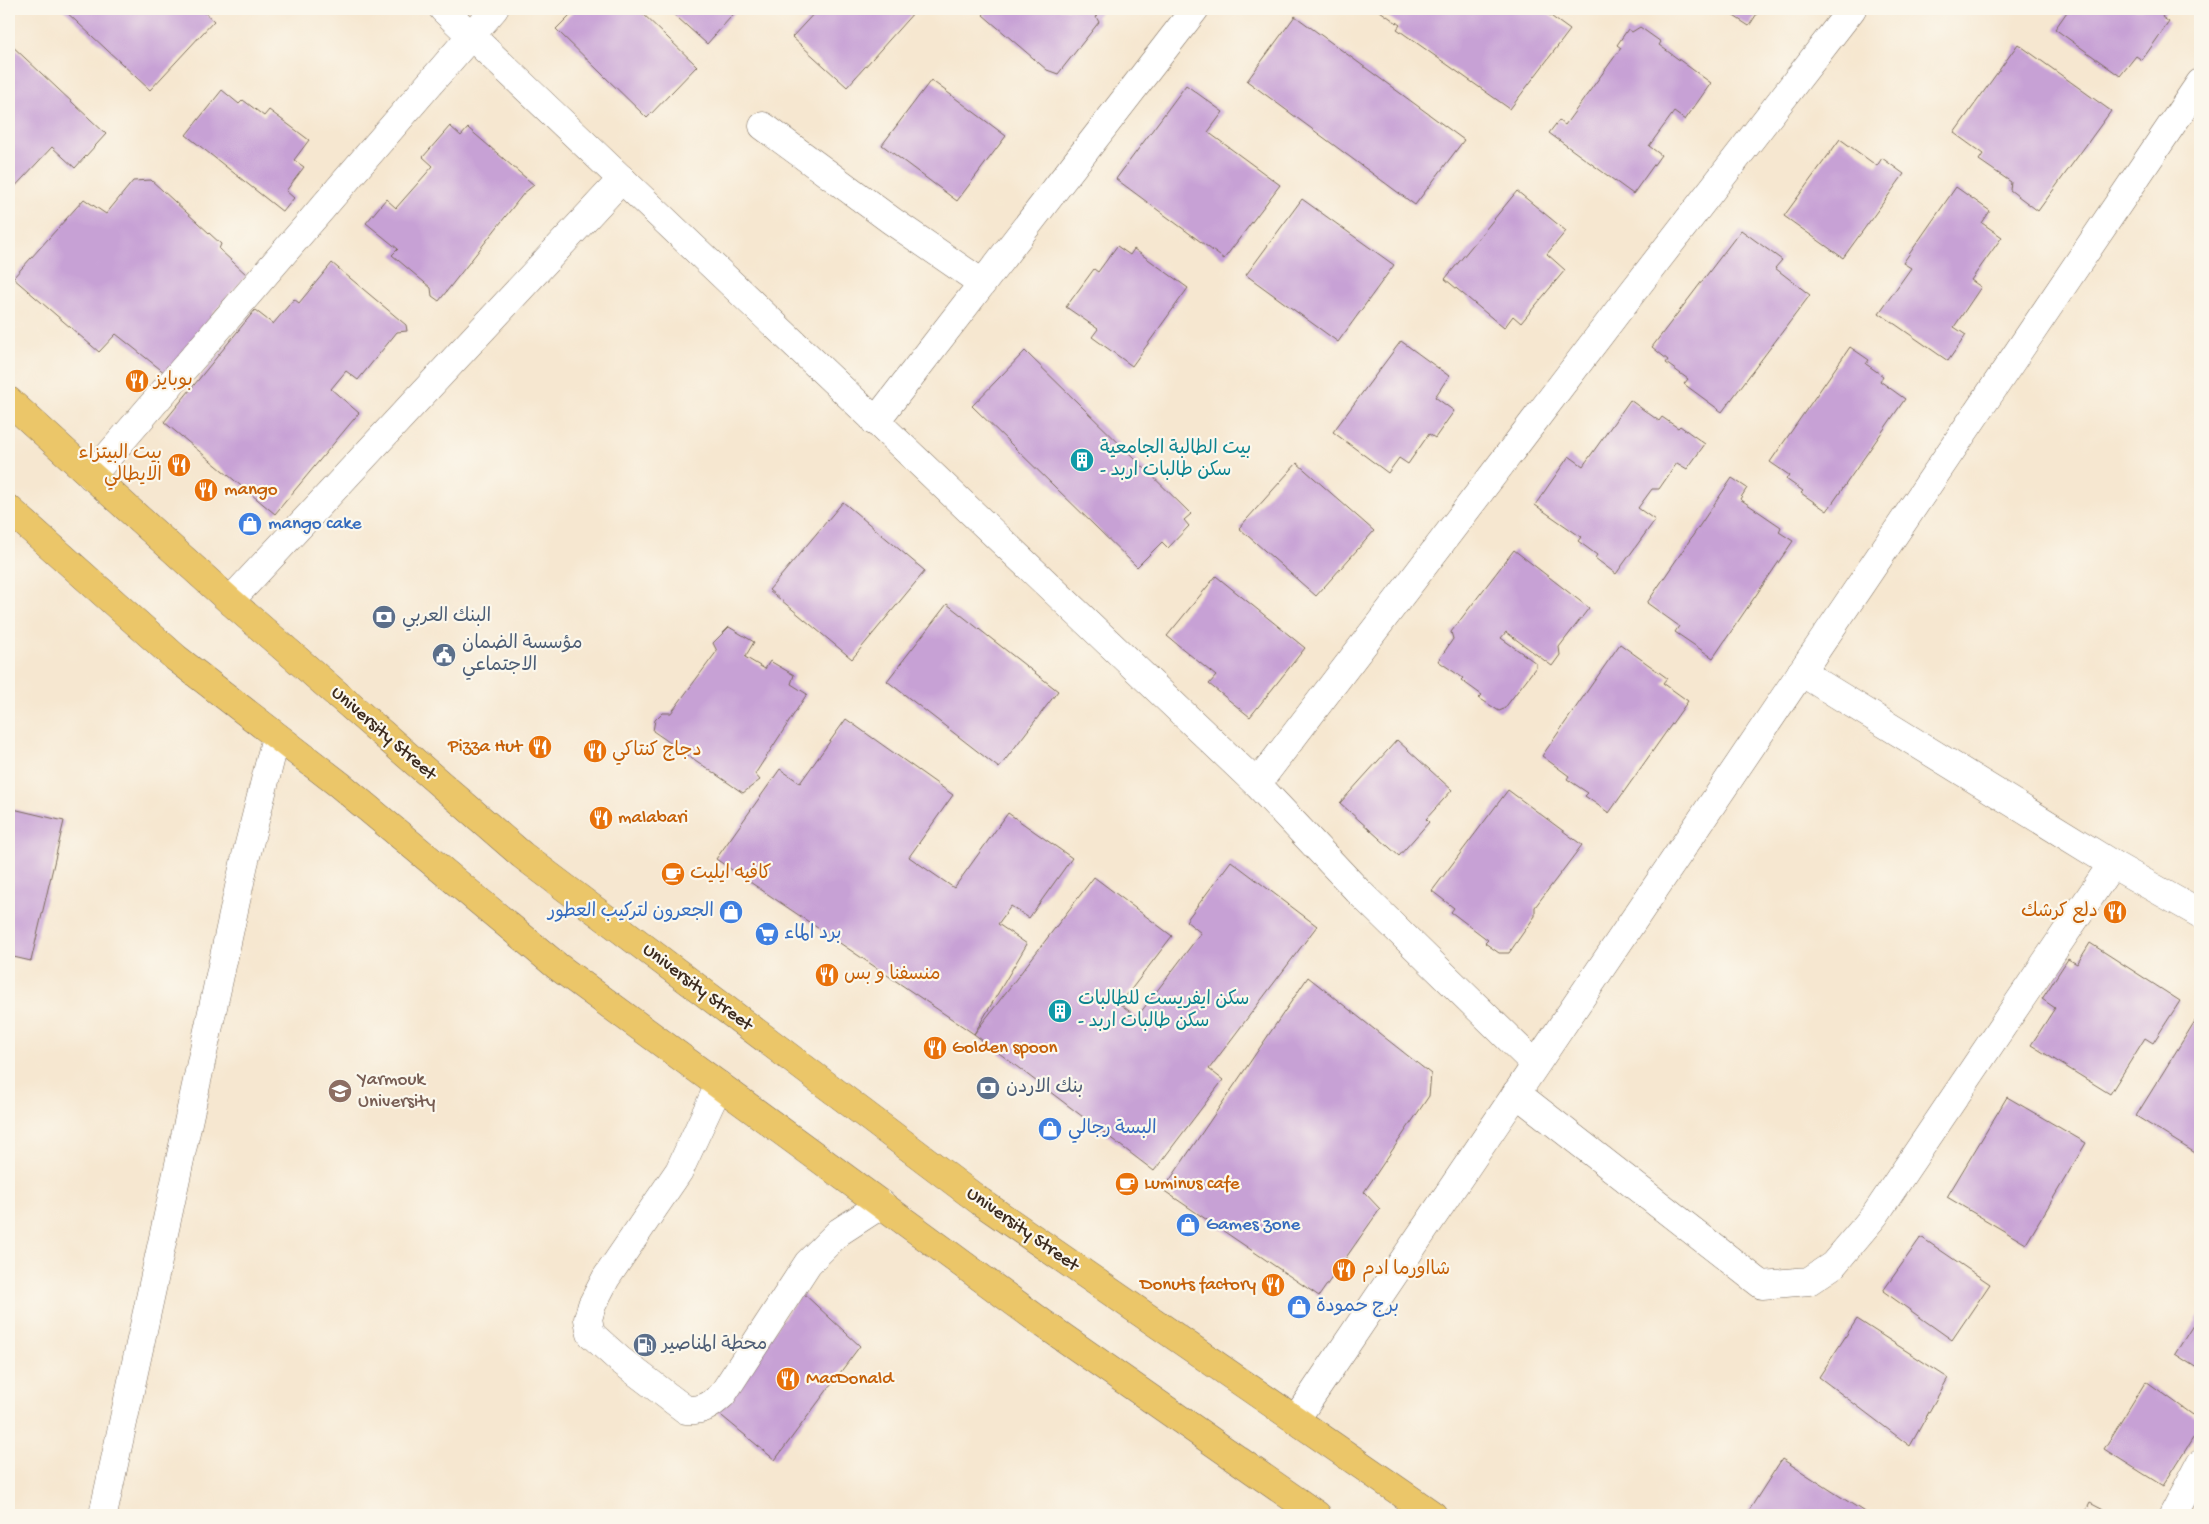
<svg xmlns="http://www.w3.org/2000/svg" width="2209" height="1524" font-family="'Gochi Hand','Playpen Sans Arabic',sans-serif">
	<style>
		.building { fill: #c7a1d5 }
		.lines { fill: none; stroke-linecap: round; stroke-linejoin: round }
		.minor-casing { stroke: #7c6c5c; stroke-width: 29 }
		.major-casing { stroke: #7c6c5c; stroke-width: 29 }
		.minor { stroke: #fff; stroke-width: 28 }
		.major { stroke: #ebc669; stroke-width: 28 }
		.labels { text-anchor: middle; dominant-baseline: central; stroke-width: 4.5; stroke-linejoin: round; paint-order: stroke }
		.food-label { font-size: 19px; fill: #c56008; stroke: #fbf7ec; text-anchor: start }
		.culture-label { font-size: 19px; fill: #0d838f; stroke: #fbf7ec; text-anchor: start }
		.shop-label { font-size: 19px; fill: #366cbe; stroke: #fbf7ec; text-anchor: start }
		.service-label { font-size: 19px; fill: #4e5e75; stroke: #fbf7ec; text-anchor: start }
		.street-label { font-size: 19px; fill: #3b2a1e; stroke: #fbf7ec }
		.education-label { font-size: 19px; fill: #785e54; stroke: #fbf7ec; text-anchor: start }
	</style>
	<rect width="100%" height="100%" fill="#fbf7ec"/>
	<filter id="ink" filterUnits="userSpaceOnUse"><feTurbulence type="fractalNoise" baseFrequency=".02" numOctaves="2"/><feDisplacementMap in="SourceGraphic" scale="10" xChannelSelector="R" yChannelSelector="G"/><feConvolveMatrix kernelMatrix="1 2 1 2 8 2 1 2 1" color-interpolation-filters="sRGB"/></filter>
	<filter id="wash" filterUnits="userSpaceOnUse"><feTurbulence type="fractalNoise" baseFrequency=".0096" numOctaves="4" result="noise"/><feDisplacementMap in="SourceGraphic" scale="20" xChannelSelector="R" yChannelSelector="G"/><feGaussianBlur stdDeviation="1.12" result="paint"/><feColorMatrix in="noise" values="0 0 0 0 0 0 0 0 0 0 0 0 0 0 0 0 0 1.4 0 .05"/><feComposite in="paint" operator="in"/></filter>
	<g filter="url(#wash)">
		<rect width="100%" height="100%" fill="#f6e7d0"/>
		<g id="blocks">
			<g class="building">
				<path d="M 63,9 L 201,9 L 214,21 L 150,90 Z"/>
				<path d="M 576,9 L 638,9 L 697,66 L 647,118 L 556,29 Z"/>
				<path d="M 668,9 L 738,9 L 707,44 Z"/>
				<path d="M 818,9 L 913,9 L 915,11 L 847,87 L 792,37 Z"/>
				<path d="M 988,9 L 1103,9 L 1096,17 L 1099,22 L 1058,74 L 1047,70 L 983,15 Z"/>
				<path d="M 1377,9 L 1541,9 L 1570,30 L 1510,109 L 1397,29 L 1400,25 Z"/>
				<path d="M 1723,9 L 1760,9 L 1749,26 Z"/>
				<path d="M 2069,9 L 2167,9 L 2162,17 L 2169,22 L 2142,60 L 2136,56 L 2120,76 L 2055,29 Z"/>
				<path d="M 1295,16 L 1464,140 L 1415,205 L 1247,81 Z"/>
				<path d="M 1640,27 L 1661,42 L 1659,45 L 1711,83 L 1685,120 L 1674,112 L 1649,146 L 1661,155 L 1633,194 L 1549,133 L 1559,120 L 1565,125 L 1621,48 L 1617,45 L 1628,29 L 1632,32 Z"/>
				<path d="M 9,43 L 106,134 L 75,168 L 52,147 L 9,193 Z"/>
				<path d="M 2018,44 L 2111,111 L 2038,211 L 2010,190 L 2011,182 L 1979,160 L 1983,154 L 1954,133 Z"/>
				<path d="M 931,80 L 1006,136 L 957,201 L 882,145 Z"/>
				<path d="M 1186,85 L 1223,112 L 1208,132 L 1280,185 L 1224,259 L 1116,179 Z"/>
				<path d="M 222,90 L 239,104 L 243,100 L 264,116 L 269,110 L 309,140 L 294,160 L 304,167 L 286,191 L 294,198 L 283,212 L 186,135 Z"/>
				<path d="M 450,126 L 461,136 L 468,128 L 534,185 L 524,193 L 439,301 L 432,296 L 431,288 L 392,255 L 398,249 L 366,223 L 386,199 L 396,208 L 433,166 L 423,157 Z"/>
				<path d="M 1840,139 L 1877,166 L 1882,158 L 1904,174 L 1843,258 L 1784,216 Z"/>
				<path d="M 151,180 L 221,244 L 219,249 L 247,275 L 212,314 L 218,319 L 170,377 L 116,334 L 99,352 L 13,278 L 84,199 L 106,214 L 133,181 Z"/>
				<path d="M 1956,187 L 1990,211 L 1982,223 L 2002,237 L 1971,280 L 1981,287 L 1954,327 L 1966,335 L 1948,361 L 1879,313 L 1911,268 L 1903,263 Z"/>
				<path d="M 1517,191 L 1566,231 L 1547,254 L 1565,270 L 1521,323 L 1513,316 L 1504,328 L 1445,279 Z"/>
				<path d="M 1302,199 L 1394,265 L 1338,342 L 1246,275 Z"/>
				<path d="M 1741,230 L 1782,260 L 1775,268 L 1810,295 L 1722,412 L 1684,384 L 1688,379 L 1666,363 L 1668,360 L 1652,347 Z"/>
				<path d="M 1117,246 L 1130,255 L 1134,249 L 1188,288 L 1132,366 L 1092,337 L 1098,329 L 1066,307 L 1094,269 L 1098,272 Z"/>
				<path d="M 332,263 L 406,325 L 407,331 L 397,332 L 358,380 L 346,371 L 331,389 L 359,413 L 275,514 L 164,422 L 255,310 L 273,324 L 294,299 L 299,303 Z"/>
				<path d="M 1401,341 L 1449,376 L 1435,397 L 1454,411 L 1435,438 L 1429,434 L 1408,464 L 1399,458 L 1388,473 L 1333,432 Z"/>
				<path d="M 1850,347 L 1869,360 L 1866,364 L 1883,376 L 1880,381 L 1905,399 L 1827,511 L 1801,493 L 1803,491 L 1786,479 L 1789,475 L 1770,462 Z"/>
				<path d="M 1025,351 L 1191,514 L 1184,520 L 1189,526 L 1168,548 L 1162,542 L 1137,567 L 972,406 Z"/>
				<path d="M 1630,400 L 1659,421 L 1662,417 L 1678,428 L 1680,426 L 1705,444 L 1687,469 L 1677,463 L 1659,489 L 1652,489 L 1638,508 L 1655,520 L 1616,574 L 1595,558 L 1597,555 L 1578,541 L 1581,537 L 1535,505 L 1569,456 L 1583,466 Z"/>
				<path d="M 1297,463 L 1374,531 L 1316,596 L 1239,528 Z"/>
				<path d="M 1732,478 L 1747,488 L 1740,499 L 1781,527 L 1779,532 L 1793,541 L 1713,658 L 1675,632 L 1679,626 L 1647,603 Z"/>
				<path d="M 843,502 L 925,571 L 852,659 L 769,590 Z"/>
				<path d="M 1514,550 L 1589,608 L 1559,647 L 1560,655 L 1552,666 L 1506,632 L 1501,638 L 1536,663 L 1536,667 L 1504,709 L 1499,711 L 1479,698 L 1482,695 L 1461,680 L 1463,678 L 1438,661 L 1453,639 L 1451,632 Z"/>
				<path d="M 1216,576 L 1305,648 L 1250,717 L 1209,684 L 1216,676 L 1167,636 Z"/>
				<path d="M 947,604 L 1058,691 L 999,768 L 887,681 Z"/>
				<path d="M 729,627 L 754,642 L 745,657 L 765,669 L 770,661 L 794,675 L 791,684 L 807,694 L 755,774 L 760,780 L 743,793 L 653,731 L 655,720 L 662,713 L 671,713 L 717,651 L 713,643 Z"/>
				<path d="M 1620,644 L 1667,678 L 1663,683 L 1688,701 L 1609,813 L 1585,796 L 1588,793 L 1567,779 L 1569,776 L 1542,756 Z"/>
				<path d="M 846,719 L 953,795 L 909,857 L 954,888 L 1008,813 L 1072,858 L 1029,918 L 1011,906 L 998,924 L 1027,944 L 974,1034 L 1094,877 L 1172,936 L 1120,1004 L 1137,1017 L 1201,933 L 1186,921 L 1231,861 L 1317,926 L 1209,1069 L 1223,1080 L 1154,1171 L 974,1034 L 716,859 L 780,769 L 800,783 Z"/>
				<path d="M 1397,740 L 1452,790 L 1426,819 L 1429,822 L 1399,856 L 1340,803 Z"/>
				<path d="M 1508,790 L 1582,845 L 1535,907 L 1535,916 L 1509,953 L 1499,953 L 1485,943 L 1488,940 L 1451,912 L 1454,908 L 1432,891 Z"/>
				<path d="M 9,808 L 64,821 L 31,961 L 9,956 Z"/>
				<path d="M 2090,943 L 2180,1001 L 2153,1043 L 2145,1038 L 2110,1094 L 2031,1045 L 2055,1008 L 2042,999 L 2068,959 L 2077,964 Z"/>
				<path d="M 1308,977 L 1431,1074 L 1429,1096 L 1364,1192 L 1380,1209 L 1319,1296 L 1163,1190 Z"/>
				<path d="M 2200,1013 L 2200,1156 L 2136,1116 Z"/>
				<path d="M 2007,1097 L 2086,1143 L 2026,1244 L 1947,1197 Z"/>
				<path d="M 1921,1237 L 1990,1284 L 1952,1340 L 1883,1291 Z"/>
				<path d="M 802,1292 L 860,1346 L 775,1460 L 717,1412 Z"/>
				<path d="M 2200,1314 L 2200,1370 L 2175,1354 Z"/>
				<path d="M 1857,1319 L 1948,1378 L 1910,1446 L 1819,1377 Z"/>
				<path d="M 2146,1381 L 2200,1420 L 2200,1427 L 2163,1486 L 2104,1449 Z"/>
				<path d="M 1782,1459 L 1869,1515 L 1746,1515 Z"/>
				<path d="M 2090,1503 L 2113,1515 L 2084,1515 Z"/>
			</g>
		</g>
	</g>
	<g filter="url(#ink)">
		<use href="#blocks" fill-opacity="0" stroke="#7c6c5c" stroke-width="1"/>
		<g class="lines">
			<g class="minor-casing">
				<g id="minor">
					<path d="M 443,9 L 1257,784 L 1358,891 L 1535,1064"/>
					<path d="M 763,126 L 892,221 L 982,283"/>
					<path d="M 875,422 L 1195,9"/>
					<path d="M 91,476 L 494,9"/>
					<path d="M 230,601 L 622,179"/>
					<path d="M 1801,672 L 2112,864 L 2200,914"/>
					<path d="M 1257,784 L 1631,294 L 1852,9"/>
					<path d="M 719,1085 L 679,1171 L 606,1278 L 592,1305 L 588,1319 L 591,1334 L 620,1360 L 686,1410 C 703,1411 710,1406 722,1395 L 808,1263 L 839,1232 L 882,1204"/>
					<path d="M 1516,1093 L 1762,1285 L 1809,1281 L 1833,1265 L 1875,1215 L 2112,864"/>
					<path d="M 1296,1419 L 2200,83"/>
					<path d="M 103,1515 L 244,864 L 276,737"/>
					<path d="M 2173,1515 L 2200,1464"/>
				</g>
			</g>
			<g class="major-casing">
				<g id="major">
					<path d="M 9,401 L 230,601 L 522,855 L 981,1202 L 1433,1515"/>
					<path d="M 9,509 L 176,658 L 340,785 L 557,966 L 1044,1324 L 1317,1515"/>
				</g>
			</g>
			<use href="#minor" class="minor"/>
			<use href="#major" class="major"/>
		</g>
	</g>
	<defs>
		<g id="restaurant-disc" transform="scale(1.25)"><circle r="9.5" fill="#e8710a" stroke="#fbf7ec"/><path d="M-5-6h1v4h1v-4h1v4h1v-4h1v5L-1.5 .5V6h-2V.5L-5-1ZM5-6V6H3V1.5H1.5Q1.5-4 5-6Z" fill="#fff"/></g>
		<g id="building-disc" transform="scale(1.25)"><circle r="9.5" fill="#0f9aa8" stroke="#fbf7ec"/><path d="M-4-6H4V6H1V3H-1V6H-4ZM-2.5-4.3h1.7v1.8h-1.7ZM.8-4.3h1.7v1.8H.8ZM-2.5-1h1.7V.8h-1.7ZM.8-1h1.7V.8H.8Z" fill="#fff"/></g>
		<g id="shop-disc" transform="scale(1.25)"><circle r="9.5" fill="#3f7fe0" stroke="#fbf7ec"/><path d="M-5-2.5h2.3a2.7 3.5 0 0 1 5.4 0H5L5.5 6h-11ZM-1.5-2.5h3a1.5 2.3 0 0 0-3 0Z" fill="#fff"/></g>
		<g id="bank-disc" transform="scale(1.25)"><circle r="9.5" fill="#5c6f8a" stroke="#fbf7ec"/><path d="M-6-4H6V4H-6ZM0-2.3a2.3 2.3 0 1 0 0 4.6a2.3 2.3 0 1 0 0-4.6Z" fill="#fff"/></g>
		<g id="civic-disc" transform="scale(1.25)"><circle r="9.5" fill="#5c6f8a" stroke="#fbf7ec"/><path d="M-.6-6.5H3V-4.5H.6V-3L4-1V1h2V6H-6V1h2V-1L-.6-3ZM-1.2 2.5V6h2.4V2.5Z" fill="#fff"/></g>
		<g id="cafe-disc" transform="scale(1.25)"><circle r="9.5" fill="#e8710a" stroke="#fbf7ec"/><path d="M-5.5-4.5H6V0H3Q3 3.5 0 3.5H-2.5Q-5.5 3.5-5.5 0ZM3-3.2v2h1.7v-2ZM-6 4.5H4V6H-6Z" fill="#fff"/></g>
		<g id="supermarket-disc" transform="scale(1.25)"><circle r="9.5" fill="#3f7fe0" stroke="#fbf7ec"/><path d="M-6-5.5h2.5l.6 2H6L4.5 2H-2.5L-4.4-4H-6ZM-1.5 3.2a1.3 1.3 0 1 0 .1 0ZM3 3.2a1.3 1.3 0 1 0 .1 0Z" fill="#fff"/></g>
		<g id="university-disc" transform="scale(1.25)"><circle r="9.5" fill="#8d6e63" stroke="#fbf7ec"/><path d="M0-5L7-2L0 1L-7-2ZM-4 1L0 2.5L4 1V4Q0 6-4 4Z" fill="#fff"/></g>
		<g id="fuel-disc" transform="scale(1.25)"><circle r="9.5" fill="#5c6f8a" stroke="#fbf7ec"/><path d="M-5.5-6h7V0h2V4h1.3V-2.5L3-4.5l.8-.8L6-3V5H2.5V1h-1V6h-7ZM-4.2-4.7v3.2H.2V-4.7Z" fill="#fff"/></g>
	</defs>
	<g fill-rule="evenodd">
		<use href="#restaurant-disc" x="137" y="381"/>
		<use href="#building-disc" x="1082" y="460"/>
		<use href="#restaurant-disc" x="179" y="465"/>
		<use href="#restaurant-disc" x="206" y="490"/>
		<use href="#shop-disc" x="250" y="524"/>
		<use href="#bank-disc" x="384" y="617"/>
		<use href="#civic-disc" x="444" y="655"/>
		<use href="#restaurant-disc" x="540" y="747"/>
		<use href="#restaurant-disc" x="595" y="751"/>
		<use href="#restaurant-disc" x="601" y="818"/>
		<use href="#cafe-disc" x="673" y="874"/>
		<use href="#shop-disc" x="731" y="912"/>
		<use href="#restaurant-disc" x="2115" y="912"/>
		<use href="#supermarket-disc" x="767" y="934"/>
		<use href="#restaurant-disc" x="827" y="975"/>
		<use href="#building-disc" x="1060" y="1011"/>
		<use href="#restaurant-disc" x="935" y="1048"/>
		<use href="#bank-disc" x="988" y="1088"/>
		<use href="#university-disc" x="340" y="1091"/>
		<use href="#shop-disc" x="1050" y="1129"/>
		<use href="#cafe-disc" x="1127" y="1184"/>
		<use href="#shop-disc" x="1188" y="1225"/>
		<use href="#restaurant-disc" x="1344" y="1270"/>
		<use href="#restaurant-disc" x="1273" y="1285"/>
		<use href="#shop-disc" x="1299" y="1307"/>
		<use href="#fuel-disc" x="645" y="1345"/>
		<use href="#restaurant-disc" x="788" y="1379"/>
	</g>
	<g class="labels">
		<g class="food-label">
			<text x="154" y="381">بوبايز</text>
			<text x="162" y="454" text-anchor="end">بيت البيتزاء<tspan x="162" dy="22">الايطالي</tspan></text>
			<text x="224" y="490">mango</text>
			<text x="522" y="747" text-anchor="end">Pizza Hut</text>
			<text x="612" y="751">دجاج كنتاكي</text>
			<text x="618" y="818">malabari</text>
			<text x="690" y="874">كافيه ايليت</text>
			<text x="2098" y="912" text-anchor="end">دلع كرشك</text>
			<text x="844" y="975">منسفنا و بس</text>
			<text x="952" y="1048">Golden spoon</text>
			<text x="1144" y="1184">Luminus cafe</text>
			<text x="1362" y="1270">شااورما ادم</text>
			<text x="1256" y="1285" text-anchor="end">Donuts factory</text>
			<text x="806" y="1379">MacDonald</text>
		</g>
		<g class="culture-label">
			<text x="1100" y="449">بيت الطالبة الجامعية<tspan x="1100" dy="22">- سكن طالبات اربد</tspan></text>
			<text x="1078" y="1000">سكن ايفريست للطالبات<tspan x="1078" dy="22">- سكن طالبات اربد</tspan></text>
		</g>
		<g class="shop-label">
			<text x="268" y="524">mango cake</text>
			<text x="714" y="912" text-anchor="end">الجعرون لتركيب العطور</text>
			<text x="784" y="934">برد الماء</text>
			<text x="1068" y="1129">البسة رجالي</text>
			<text x="1206" y="1225">Games zone</text>
			<text x="1316" y="1307">برج حمودة</text>
		</g>
		<g class="service-label">
			<text x="402" y="617">البنك العربي</text>
			<text x="462" y="644">مؤسسة الضمان<tspan x="462" dy="22">الاجتماعي</tspan></text>
			<text x="1006" y="1088">بنك الاردن</text>
			<text x="662" y="1345">محطة المناصير</text>
		</g>
		<g class="street-label">
			<text transform="translate(383 734) rotate(41)">University Street</text>
			<text transform="translate(697 988) rotate(37)">University Street</text>
			<text transform="translate(1022 1230) rotate(35)">University Street</text>
		</g>
		<g class="education-label">
			<text x="358" y="1080">Yarmouk<tspan x="358" dy="22">University</tspan></text>
		</g>
	</g>
	<rect width="2209" height="1524" fill="none" stroke="#fbf7ec" stroke-width="30"/>
</svg>
